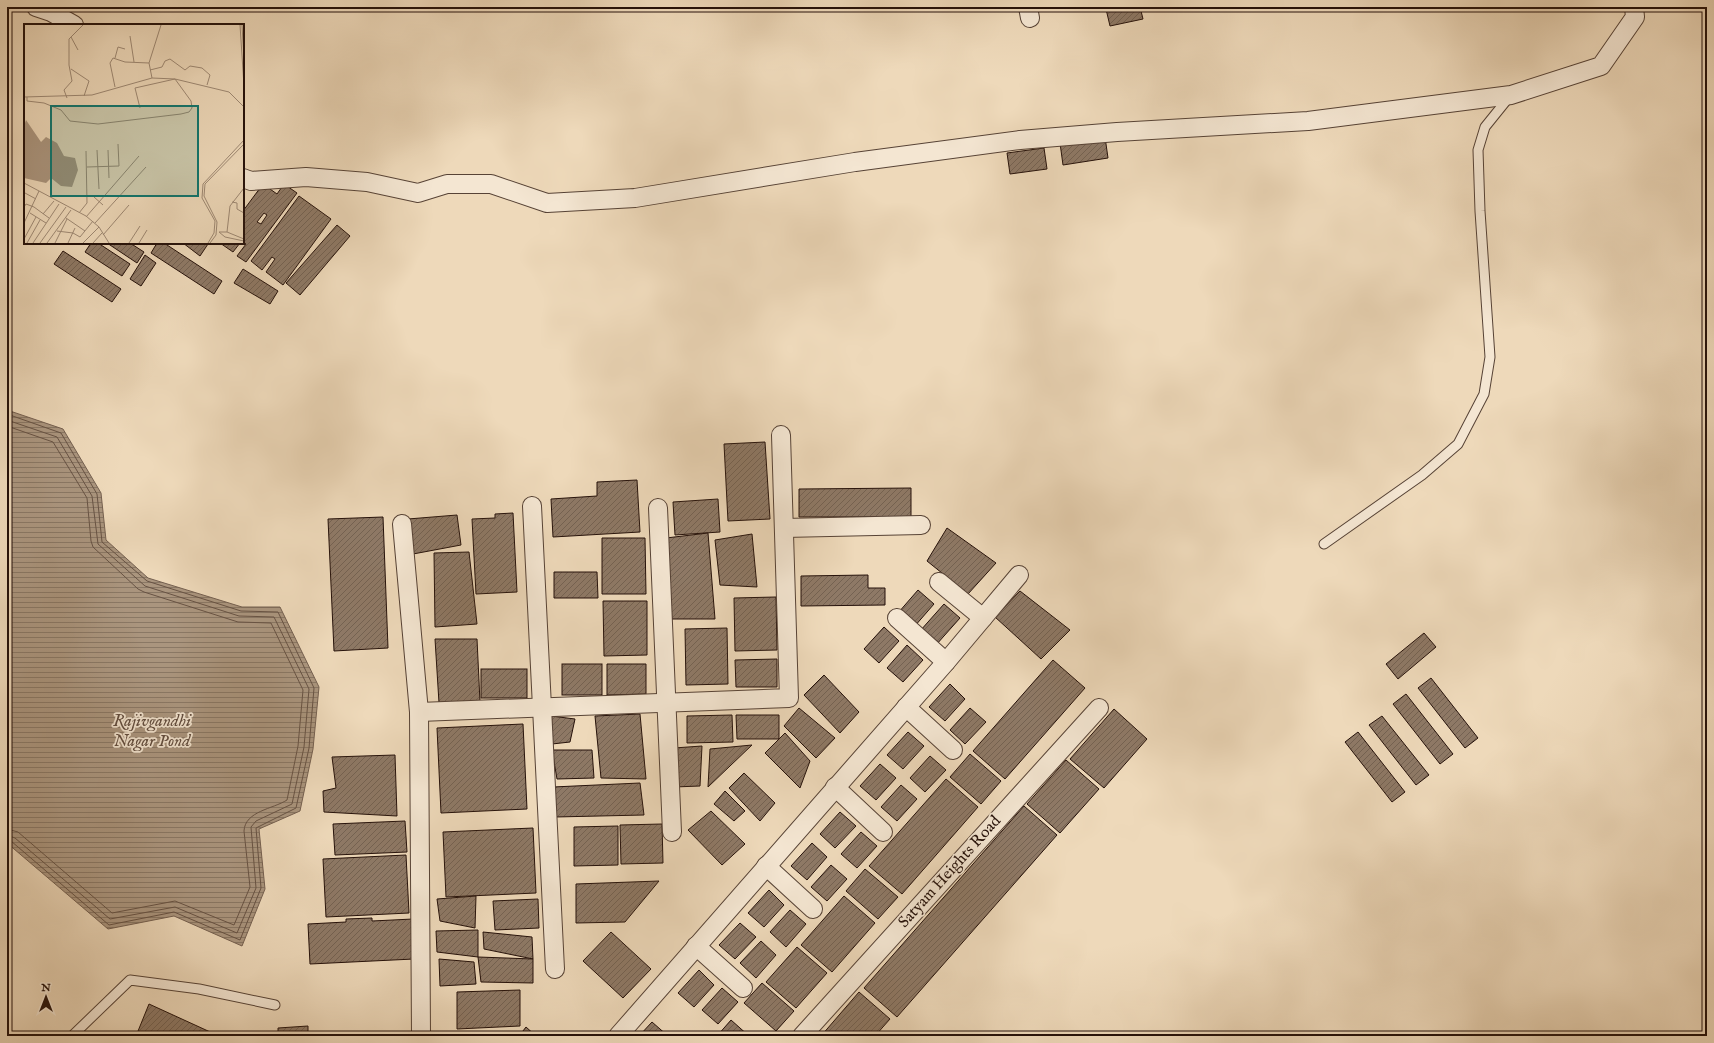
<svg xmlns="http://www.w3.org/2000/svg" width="1714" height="1043" font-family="'IM FELL English',serif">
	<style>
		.water { fill: url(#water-rules); stroke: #756050 }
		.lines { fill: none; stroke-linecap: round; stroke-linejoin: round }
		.shore { stroke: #685344; stroke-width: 1 }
		.building { fill: url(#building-hatch); stroke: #25110a; fill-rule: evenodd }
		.service-casing { stroke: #574336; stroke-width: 11 }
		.minor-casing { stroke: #574336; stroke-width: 20 }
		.service { stroke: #f4e6d2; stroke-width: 9 }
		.minor { stroke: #f4e6d2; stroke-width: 18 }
		.labels { text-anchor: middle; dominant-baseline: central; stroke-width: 3.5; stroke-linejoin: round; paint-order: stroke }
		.street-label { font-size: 16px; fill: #25110a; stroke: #f4e6d2 }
		.water-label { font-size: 17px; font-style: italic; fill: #614c3e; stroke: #f4e6d2 }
		.inset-road { fill: none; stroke: #9e8974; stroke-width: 1 }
		.view { fill: #0f766e; fill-opacity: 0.15; stroke: #0f766e; stroke-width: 2 }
		.inset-edge { fill: none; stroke: #25110a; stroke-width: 2 }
	</style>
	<defs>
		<pattern id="water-rules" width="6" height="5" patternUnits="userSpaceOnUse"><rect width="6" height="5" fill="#aa957e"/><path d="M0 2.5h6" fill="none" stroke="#8a7865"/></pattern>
		<pattern id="building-hatch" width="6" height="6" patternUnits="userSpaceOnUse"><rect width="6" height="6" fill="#8e7966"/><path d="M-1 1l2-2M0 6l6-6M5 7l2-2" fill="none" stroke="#746252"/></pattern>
	</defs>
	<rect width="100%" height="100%" fill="#eed9ba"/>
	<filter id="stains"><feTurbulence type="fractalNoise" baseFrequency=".005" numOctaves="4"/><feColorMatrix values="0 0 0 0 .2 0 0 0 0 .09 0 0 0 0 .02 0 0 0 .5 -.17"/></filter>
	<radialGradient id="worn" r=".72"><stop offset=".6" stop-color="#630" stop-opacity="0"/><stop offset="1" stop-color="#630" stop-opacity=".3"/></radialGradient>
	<path class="water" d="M 7,410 L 63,429 L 101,493 L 106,540 L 148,578 L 242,607 L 280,607 L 319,687 L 313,749 L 300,811 L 259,829 L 265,889 L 242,946 L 174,916 L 108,929 L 7,843 Z"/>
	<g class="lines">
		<g class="shore">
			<path d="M 7,414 L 61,433 L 97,494 L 102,542 L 147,581 L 241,611 L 278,612 L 314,688 L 309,748 L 296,808 L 256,828 L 261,888 L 240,940 L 174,912 L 109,925 L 11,841 L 7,840"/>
			<path d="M 7,420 L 57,437 L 92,496 L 98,544 L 145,586 L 239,616 L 274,617 L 309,689 L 304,747 L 292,804 L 256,821 L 251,827 L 256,888 L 237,933 L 175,907 L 110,919 L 15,838 L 7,835"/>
			<path d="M 7,426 L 53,442 L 87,498 L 91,541 L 93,547 L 138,589 L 144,592 L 238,622 L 271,623 L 303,690 L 298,746 L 287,800 C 273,809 245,811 244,831 L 250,887 L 234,925 L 175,901 L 112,913 L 18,832 L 7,829"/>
		</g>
	</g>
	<g class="building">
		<path d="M 1114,7 L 1140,7 L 1143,19 L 1110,26 L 1106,9 Z"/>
		<path d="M 1105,137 L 1108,158 L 1063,165 L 1060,143 Z"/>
		<path d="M 1044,148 L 1047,169 L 1010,174 L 1007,153 Z"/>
		<path d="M 263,184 L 277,194 L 284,184 L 297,193 L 246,262 L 237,256 L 246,244 L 243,242 L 243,211 ZM 264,213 L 267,215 L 261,224 L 257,222 Z"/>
		<path d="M 299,196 L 331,219 L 283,285 L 266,272 L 275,259 L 272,257 L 262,270 L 251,261 Z"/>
		<path d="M 337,225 L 350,236 L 300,295 L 286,283 Z"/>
		<path d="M 91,243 L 98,243 L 130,264 L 122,276 L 85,252 Z"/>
		<path d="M 107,243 L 130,243 L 144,252 L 137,263 Z"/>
		<path d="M 157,243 L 164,243 L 222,281 L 214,294 L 151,253 Z"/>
		<path d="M 183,243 L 206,243 L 208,244 L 200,256 Z"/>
		<path d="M 220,243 L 240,243 L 233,252 Z"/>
		<path d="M 63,251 L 121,289 L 112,302 L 54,264 Z"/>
		<path d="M 145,255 L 156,263 L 141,286 L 130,279 Z"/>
		<path d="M 243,269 L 278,291 L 270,304 L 234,283 Z"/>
		<path d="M 765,442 L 770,519 L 728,521 L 724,444 Z"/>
		<path d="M 637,480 L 640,532 L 553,537 L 551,499 L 597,496 L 597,482 Z"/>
		<path d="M 911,488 L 911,517 L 799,517 L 799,489 Z"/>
		<path d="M 718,499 L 720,532 L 675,535 L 673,502 Z"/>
		<path d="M 513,513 L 517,592 L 476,594 L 472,519 L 495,518 L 495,514 Z"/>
		<path d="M 457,515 L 461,545 L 413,554 L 408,519 Z"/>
		<path d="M 383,517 L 388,648 L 334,651 L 328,519 Z"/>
		<path d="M 947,528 L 996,563 L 968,594 L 927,561 Z"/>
		<path d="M 708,533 L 715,619 L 671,619 L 666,538 Z"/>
		<path d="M 752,534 L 757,587 L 720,585 L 715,540 Z"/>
		<path d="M 602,538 L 645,538 L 646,594 L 602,594 Z"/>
		<path d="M 469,552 L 477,624 L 435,627 L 434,553 Z"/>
		<path d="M 554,572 L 597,572 L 598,598 L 554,598 Z"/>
		<path d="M 868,575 L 868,588 L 885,588 L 885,605 L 801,606 L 801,576 Z"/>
		<path d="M 918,590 L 934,604 L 914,627 L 898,613 Z"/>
		<path d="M 1020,591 L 1070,630 L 1041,659 L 995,617 Z"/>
		<path d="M 776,597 L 777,650 L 735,651 L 734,598 Z"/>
		<path d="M 603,601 L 647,601 L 647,655 L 604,656 Z"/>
		<path d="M 944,604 L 960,618 L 936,645 L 920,631 Z"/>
		<path d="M 884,627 L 899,641 L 879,663 L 864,649 Z"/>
		<path d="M 727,628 L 728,684 L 686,685 L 685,629 Z"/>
		<path d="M 1424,633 L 1436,647 L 1398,679 L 1386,664 Z"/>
		<path d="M 435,639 L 477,639 L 480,702 L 439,703 Z"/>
		<path d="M 907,645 L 923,660 L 903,682 L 887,668 Z"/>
		<path d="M 777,659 L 777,687 L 736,687 L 735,660 Z"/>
		<path d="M 1053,660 L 1085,688 L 1005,779 L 973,751 Z"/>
		<rect x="562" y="664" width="40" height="31"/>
		<path d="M 607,664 L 646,664 L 646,694 L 607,695 Z"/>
		<rect x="481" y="669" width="46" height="29"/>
		<path d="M 824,675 L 859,712 L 840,733 L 804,695 Z"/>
		<path d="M 1431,678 L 1478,738 L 1465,748 L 1418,688 Z"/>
		<path d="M 950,684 L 965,699 L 945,721 L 929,707 Z"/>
		<path d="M 1406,694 L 1453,754 L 1440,764 L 1393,704 Z"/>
		<path d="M 799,708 L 835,738 L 816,758 L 784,726 Z"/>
		<path d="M 970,708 L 986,722 L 965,744 L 950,730 Z"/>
		<path d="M 1114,709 L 1147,739 L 1104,788 L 1070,759 Z"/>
		<path d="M 640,714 L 646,779 L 601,778 L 595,716 Z"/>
		<path d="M 732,715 L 733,742 L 687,743 L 687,716 Z"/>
		<path d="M 736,715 L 779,715 L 779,739 L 737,739 Z"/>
		<path d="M 551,716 L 575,719 L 570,742 L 552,744 Z"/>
		<path d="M 1382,716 L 1429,775 L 1416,785 L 1369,725 Z"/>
		<path d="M 523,724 L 527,809 L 441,813 L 437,728 Z"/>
		<path d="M 908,732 L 924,746 L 903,769 L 887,755 Z"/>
		<path d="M 1358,732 L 1405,792 L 1392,802 L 1345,742 Z"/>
		<path d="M 785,733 L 810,761 L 800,788 L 765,753 Z"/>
		<path d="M 752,745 L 708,787 L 710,749 Z"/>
		<path d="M 702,746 L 700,786 L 674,787 L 674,748 Z"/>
		<path d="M 552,750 L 592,750 L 594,778 L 557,779 Z"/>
		<path d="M 970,754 L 1001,781 L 981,804 L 950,777 Z"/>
		<path d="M 395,755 L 397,816 L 324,812 L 323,791 L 336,788 L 332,757 Z"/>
		<path d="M 930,756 L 946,770 L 925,792 L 910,778 Z"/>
		<path d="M 1066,760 L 1099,789 L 1060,833 L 1027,804 Z"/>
		<path d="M 880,764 L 896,778 L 876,800 L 860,786 Z"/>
		<path d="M 744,773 L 775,803 L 760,821 L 729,788 Z"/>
		<path d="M 946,779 L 978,807 L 902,894 L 869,866 Z"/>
		<path d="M 640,783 L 644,815 L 555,817 L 553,787 Z"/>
		<path d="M 901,785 L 917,799 L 897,821 L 881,807 Z"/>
		<path d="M 725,791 L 745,811 L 734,821 L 714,804 Z"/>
		<path d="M 1024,806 L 1057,835 L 897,1017 L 864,988 Z"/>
		<path d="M 711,811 L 745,844 L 722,865 L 688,830 Z"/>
		<path d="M 840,812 L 856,826 L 835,848 L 820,834 Z"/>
		<path d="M 405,821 L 407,852 L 335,855 L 333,824 Z"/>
		<path d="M 662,824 L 663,863 L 621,864 L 620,825 Z"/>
		<path d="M 618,826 L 618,865 L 574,866 L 574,827 Z"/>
		<path d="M 533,828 L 536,893 L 446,897 L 443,832 Z"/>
		<path d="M 861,832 L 877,846 L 857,868 L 841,854 Z"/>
		<path d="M 812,843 L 827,857 L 807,880 L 791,866 Z"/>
		<path d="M 406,855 L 409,913 L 326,917 L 323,859 Z"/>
		<path d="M 831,865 L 847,879 L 827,901 L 811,887 Z"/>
		<path d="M 865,869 L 898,897 L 878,919 L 846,891 Z"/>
		<path d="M 659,881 L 625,922 L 576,923 L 576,884 Z"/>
		<path d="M 769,890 L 784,905 L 764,927 L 748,913 Z"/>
		<path d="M 476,896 L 475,928 L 440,921 L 437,899 Z"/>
		<path d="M 844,896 L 875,923 L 832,972 L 801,945 Z"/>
		<path d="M 538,899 L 539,928 L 495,930 L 493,901 Z"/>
		<path d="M 790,910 L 806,924 L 786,947 L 770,932 Z"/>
		<path d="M 372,918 L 372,921 L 413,919 L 414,959 L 310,964 L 308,924 L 346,922 L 346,919 Z"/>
		<path d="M 740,923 L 756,937 L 735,959 L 719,945 Z"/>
		<path d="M 478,930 L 478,957 L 437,952 L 436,931 Z"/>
		<path d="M 483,932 L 532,937 L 533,959 L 484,949 Z"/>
		<path d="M 611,932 L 651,969 L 623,998 L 583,961 Z"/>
		<path d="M 761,941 L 776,955 L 756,978 L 740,963 Z"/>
		<path d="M 797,947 L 827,973 L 796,1008 L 766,982 Z"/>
		<path d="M 478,957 L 533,959 L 533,983 L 481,982 Z"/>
		<path d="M 439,959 L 474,962 L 476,984 L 440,986 Z"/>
		<path d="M 699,970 L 714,985 L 694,1007 L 678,993 Z"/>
		<path d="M 762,983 L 794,1011 L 776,1031 L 744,1003 Z"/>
		<path d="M 722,988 L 738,1002 L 718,1024 L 702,1010 Z"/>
		<path d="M 520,990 L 520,1026 L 457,1029 L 457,992 Z"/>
		<path d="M 859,992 L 890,1019 L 875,1036 L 821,1036 Z"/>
		<path d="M 149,1004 L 219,1036 L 136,1036 Z"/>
		<path d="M 731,1020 L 749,1036 L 717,1036 Z"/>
		<path d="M 652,1022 L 668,1036 L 639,1036 Z"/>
		<path d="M 308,1026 L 308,1036 L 278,1036 L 278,1028 Z"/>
		<path d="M 526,1027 L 536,1036 L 519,1036 Z"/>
	</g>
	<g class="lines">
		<g class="service-casing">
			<g id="service">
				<path d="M 1324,544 L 1422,475 L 1458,444 L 1484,394 L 1490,357 L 1480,211 L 1478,150 L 1485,127 L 1510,96"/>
				<path d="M 72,1036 L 130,980 L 199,989 L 275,1005"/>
			</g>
		</g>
		<g class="minor-casing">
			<g id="minor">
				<path d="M 36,7 L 51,12 L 74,25"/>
				<path d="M 1028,7 L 1030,18"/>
				<path d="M 243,178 L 251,181 L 306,177 L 367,182 L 418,193 L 447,184 L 491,184 L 547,203 L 635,198 L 855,162 L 1020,140 L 1117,132 L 1308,121 L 1511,95 L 1601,66 L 1635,17 L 1634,7"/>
				<path d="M 532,506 L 555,969"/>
				<path d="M 658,508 L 672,832"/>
				<path d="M 402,524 L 419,712 L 421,1036"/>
				<path d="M 784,528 L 921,525"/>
				<path d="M 939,582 L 983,618"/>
				<path d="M 897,618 L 946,662"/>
				<path d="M 906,707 L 953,750"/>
				<path d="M 419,712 L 789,698 L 781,435"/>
				<path d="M 835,787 L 883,832"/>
				<path d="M 766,866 L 813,909"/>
				<path d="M 696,946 L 743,988"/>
				<path d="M 618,1036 L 946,662 L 1019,575"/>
				<path d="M 802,1036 L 1099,708"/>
			</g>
		</g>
		<use href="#service" class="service"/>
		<use href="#minor" class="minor"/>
	</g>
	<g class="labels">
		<g class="street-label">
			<text transform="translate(950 872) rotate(-48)">Satyam Heights Road</text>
		</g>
		<g class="water-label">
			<text x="152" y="721">Rajivgandhi<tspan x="152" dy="20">Nagar Pond</tspan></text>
		</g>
	</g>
	<g transform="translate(24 24)">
		<rect width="220" height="220" fill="#eed9ba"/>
		<path d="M 2,96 L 17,118 L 22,113 L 33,119 L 40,132 L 51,134 L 54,146 L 48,163 L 37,162 L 27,154 L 22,159 L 0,154 L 0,102 Z" fill="#aa957e"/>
		<path class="inset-road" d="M 216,1 L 220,62M 218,1 L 220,36M 106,12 L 110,38M 47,13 L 54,26M 91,34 L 94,23 L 101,25M 47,45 L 65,57 L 60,72M 126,46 L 138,43 L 141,37 L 146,35 L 161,46 L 166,42 L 178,44 L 186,51 L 183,61M 128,54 L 125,39 L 137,1M 91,63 L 86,39 L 89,34 L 101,38 L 125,39M 0,73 L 68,71 L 128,54 L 151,55 L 205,68 L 220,83M 3,73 L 3,77 L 20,79 L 37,86 L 46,97 L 74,100 L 157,90 L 165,88 L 168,84 L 167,77 L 151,55 L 111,64 L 116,84M 43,74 L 40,66 L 48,57 L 45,41 L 45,15 L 59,1M 73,126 L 75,165M 84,126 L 85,154M 63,143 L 95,142 L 94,120M 0,159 L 62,192 L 75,203 L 85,219M 1,169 L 12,175M 70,173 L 79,181M 208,178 L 213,179 L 213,185 L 220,189M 0,183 L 2,180 L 10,183 L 25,194M 6,189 L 22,199M 55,189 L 63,179 L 62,127M 19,190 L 30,177M 62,193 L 115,132M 42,194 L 61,207M 0,199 L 15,167M 71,199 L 122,143M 33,207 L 49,209 L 56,213 L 69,197M 203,208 L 206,182 L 220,164M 79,211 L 105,181M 0,215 L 12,193M 220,215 L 203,208 L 195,208 L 201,213 L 220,217M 3,219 L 16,196M 9,219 L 35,180M 16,219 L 42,183M 23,219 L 47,186M 31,219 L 43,195M 44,219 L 51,204M 59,219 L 75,203M 69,219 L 78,209M 105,219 L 116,202M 115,219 L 123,206M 184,219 L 190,209 L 191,197 L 178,174 L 179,160 L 220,116M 186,219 L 192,211 L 193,198 L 180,172 L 181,160 L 220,120"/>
		<path class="view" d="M 27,82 L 174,82 L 174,172 L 27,172 Z"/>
		<rect width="220" height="220" class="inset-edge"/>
	</g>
	<rect width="1714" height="1043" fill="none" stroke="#eed9ba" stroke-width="24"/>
	<rect x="8" y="8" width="1698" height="1027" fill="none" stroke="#25110a" stroke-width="2"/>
	<rect x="12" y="12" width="1690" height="1019" fill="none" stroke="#25110a"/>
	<g transform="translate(46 997)" stroke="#f4e6d2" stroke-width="3" paint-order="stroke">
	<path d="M0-3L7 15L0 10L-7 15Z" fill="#25110a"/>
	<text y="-6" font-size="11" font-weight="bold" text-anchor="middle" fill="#25110a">N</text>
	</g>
	<rect width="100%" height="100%" filter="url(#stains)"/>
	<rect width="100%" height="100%" fill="url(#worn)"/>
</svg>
